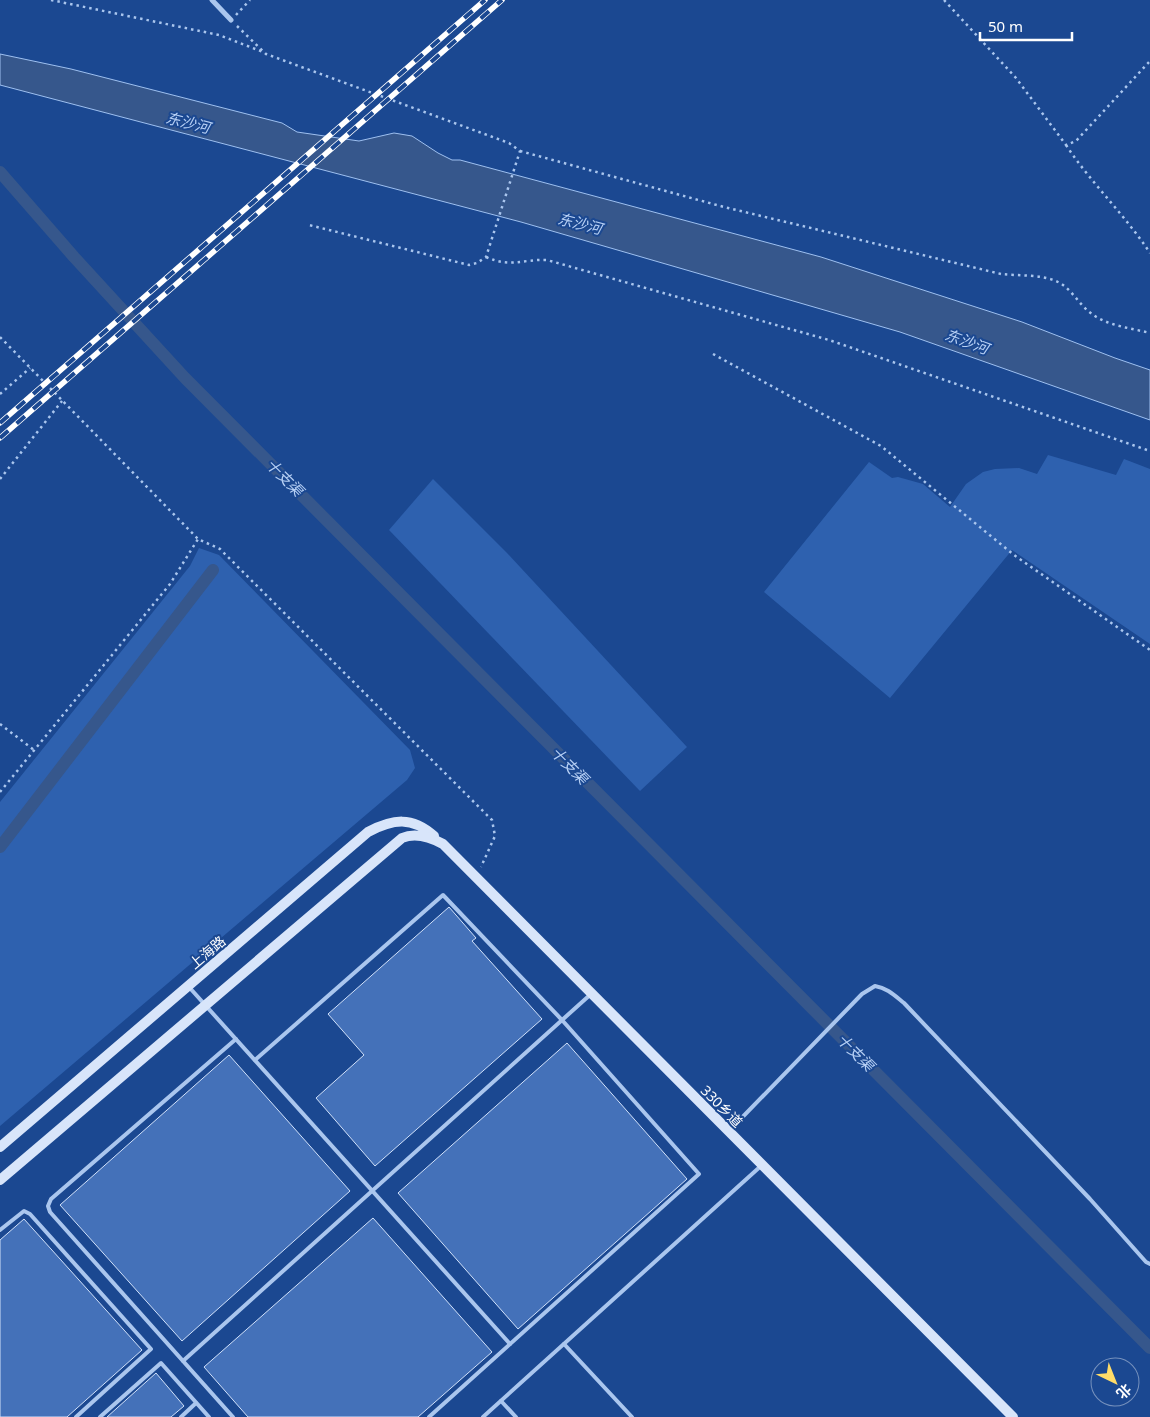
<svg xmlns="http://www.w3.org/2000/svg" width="1150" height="1417" font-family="'Noto Sans','Noto Sans SC',sans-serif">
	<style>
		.green { fill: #2e61af }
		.water { fill: #36578c; stroke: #9ec0f0 }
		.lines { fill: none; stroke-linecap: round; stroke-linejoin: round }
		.canal { stroke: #36578c; stroke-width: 12 }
		.building { fill: #4471b9; stroke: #d1e1fa }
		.path { stroke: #aac6ee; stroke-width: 2.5; stroke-dasharray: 2.5 4; stroke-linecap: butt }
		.lane { stroke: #aac6ee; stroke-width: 4 }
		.street { stroke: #aac6ee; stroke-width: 5 }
		.secondary { stroke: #d8e5fa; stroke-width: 10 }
		.rail-casing { stroke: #fff; stroke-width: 5.5 }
		.rail { stroke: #1b4891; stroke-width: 4; stroke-dasharray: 11; stroke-linecap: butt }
		.labels { text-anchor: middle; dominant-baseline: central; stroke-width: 4; stroke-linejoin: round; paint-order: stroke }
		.street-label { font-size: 14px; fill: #fff; stroke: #1b4891 }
		.water-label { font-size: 15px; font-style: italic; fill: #b7d0f5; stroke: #1b4891 }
	</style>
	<rect width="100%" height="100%" fill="#1b4891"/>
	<g class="green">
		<path d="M 1048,455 L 1116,475 L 1124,459 L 1150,469 L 1150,644 L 1012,550 L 890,698 L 764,592 L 869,462 L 892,478 L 898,477 L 923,484 L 950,507 L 966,484 L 983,472 L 995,469 L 1019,468 L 1037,474 Z"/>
		<path d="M 433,479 L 507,553 L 687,747 L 640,791 L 389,530 Z"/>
		<path d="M 199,548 L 219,555 L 410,750 L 415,768 L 407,780 L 0,1126 L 0,802 L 190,566 Z"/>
	</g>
	<path class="water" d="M 0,54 L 71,69 L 282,123 L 297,132 L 359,141 L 394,133 L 412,136 L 438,153 L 452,160 L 460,160 L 821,257 L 1022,322 L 1115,358 L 1150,370 L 1150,420 L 900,332 L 521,222 L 0,85 Z"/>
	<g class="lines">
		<g class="canal">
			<path d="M 0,172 L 74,257 L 185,378 L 1150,1348"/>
			<path d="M 0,847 L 213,570"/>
		</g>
	</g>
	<g class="building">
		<path d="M 449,907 L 476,938 L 472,941 L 542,1019 L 375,1166 L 316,1098 L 364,1055 L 328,1014 Z"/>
		<path d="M 567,1043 L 687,1179 L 518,1329 L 398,1193 Z"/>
		<path d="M 229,1055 L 350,1191 L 182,1341 L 60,1205 Z"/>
		<path d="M 373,1218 L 492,1352 L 418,1417 L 248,1417 L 204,1367 Z"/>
		<path d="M 24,1219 L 142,1350 L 67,1417 L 0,1417 L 0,1240 Z"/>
		<path d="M 156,1373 L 184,1406 L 171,1417 L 107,1417 Z"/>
	</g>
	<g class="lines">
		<g class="path">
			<path d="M 51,0 L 219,35 L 263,52"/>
			<path d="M 944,0 L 1016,78 L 1066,145 L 1076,141 L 1150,61"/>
			<path d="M 236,15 L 250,0"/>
			<path d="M 237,26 L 266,54 L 509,143 L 520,151 L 486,257 L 477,263 L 469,265 L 309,225"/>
			<path d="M 1066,145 C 1091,183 1125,215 1150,253"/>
			<path d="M 520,151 L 724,207 L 1001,274 C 1019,276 1042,274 1058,282 C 1072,289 1079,305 1092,314 C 1108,326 1131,328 1150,333"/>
			<path d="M 486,257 C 511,268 522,259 547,260 L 829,340 L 1150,451"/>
			<path d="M 0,337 L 198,539 L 220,549 L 492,820 L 495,836 L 481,867"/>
			<path d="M 713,354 L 881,446 L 1014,555 L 1150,650"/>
			<path d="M 0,394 L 30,368"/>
			<path d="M 0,479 L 62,401"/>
			<path d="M 0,724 L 34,750"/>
			<path d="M 0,792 L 170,584 L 198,539"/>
		</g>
		<g class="lane">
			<path d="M 189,987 L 510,1344"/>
			<path d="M 255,1060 L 443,895 L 562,1020 L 699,1174 L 429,1417"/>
			<path d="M 729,1131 L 862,994 L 875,986 C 887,988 894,995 904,1003 L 1090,1199 L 1146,1262 L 1150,1264"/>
			<path d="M 0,1230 L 24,1211 L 30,1214 L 151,1349 L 76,1417"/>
			<path d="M 564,1344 L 632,1417"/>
			<path d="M 183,1361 L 591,994"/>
			<path d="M 501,1401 L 516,1417"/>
			<path d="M 100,1417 L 161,1363 L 209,1417"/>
			<path d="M 181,1417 L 196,1403"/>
			<path d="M 233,1417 L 50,1212 L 48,1206 L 51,1199 L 236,1039"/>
			<path d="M 483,1417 L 762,1165"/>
		</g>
		<path class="street" d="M 212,0 L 231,20"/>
		<g class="secondary">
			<path d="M 0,1147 L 368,832 C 393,819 412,816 434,836"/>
			<path d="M 0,1180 L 402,838 C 416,832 430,837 443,844 L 1013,1417"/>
		</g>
		<g class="rail-casing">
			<g id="rail">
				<path d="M 0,423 L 485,0"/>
				<path d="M 0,438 L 502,0"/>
			</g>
		</g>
		<use href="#rail" class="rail"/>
	</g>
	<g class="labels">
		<g class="street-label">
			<text transform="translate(207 952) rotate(-40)">上海路</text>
			<text transform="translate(722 1106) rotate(45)">330乡道</text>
		</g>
		<g class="water-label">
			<text transform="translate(188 122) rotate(14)">东沙河</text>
			<text transform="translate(580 223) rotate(14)">东沙河</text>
			<text transform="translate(967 341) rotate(20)">东沙河</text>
			<text transform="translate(285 477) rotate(45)">十支渠</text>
			<text transform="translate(570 765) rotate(45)">十支渠</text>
			<text transform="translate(856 1052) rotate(45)">十支渠</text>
		</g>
	</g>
	<g transform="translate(1115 1382) rotate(137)"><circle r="24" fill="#1b4891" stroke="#7691bd"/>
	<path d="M0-4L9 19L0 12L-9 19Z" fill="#ffdc68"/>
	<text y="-8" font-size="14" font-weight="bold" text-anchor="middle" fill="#ffffff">北</text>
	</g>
	<path d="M980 32v8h92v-8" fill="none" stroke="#ffffff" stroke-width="2.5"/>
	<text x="988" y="32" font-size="15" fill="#ffffff" stroke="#1b4891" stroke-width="4" paint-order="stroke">50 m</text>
</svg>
